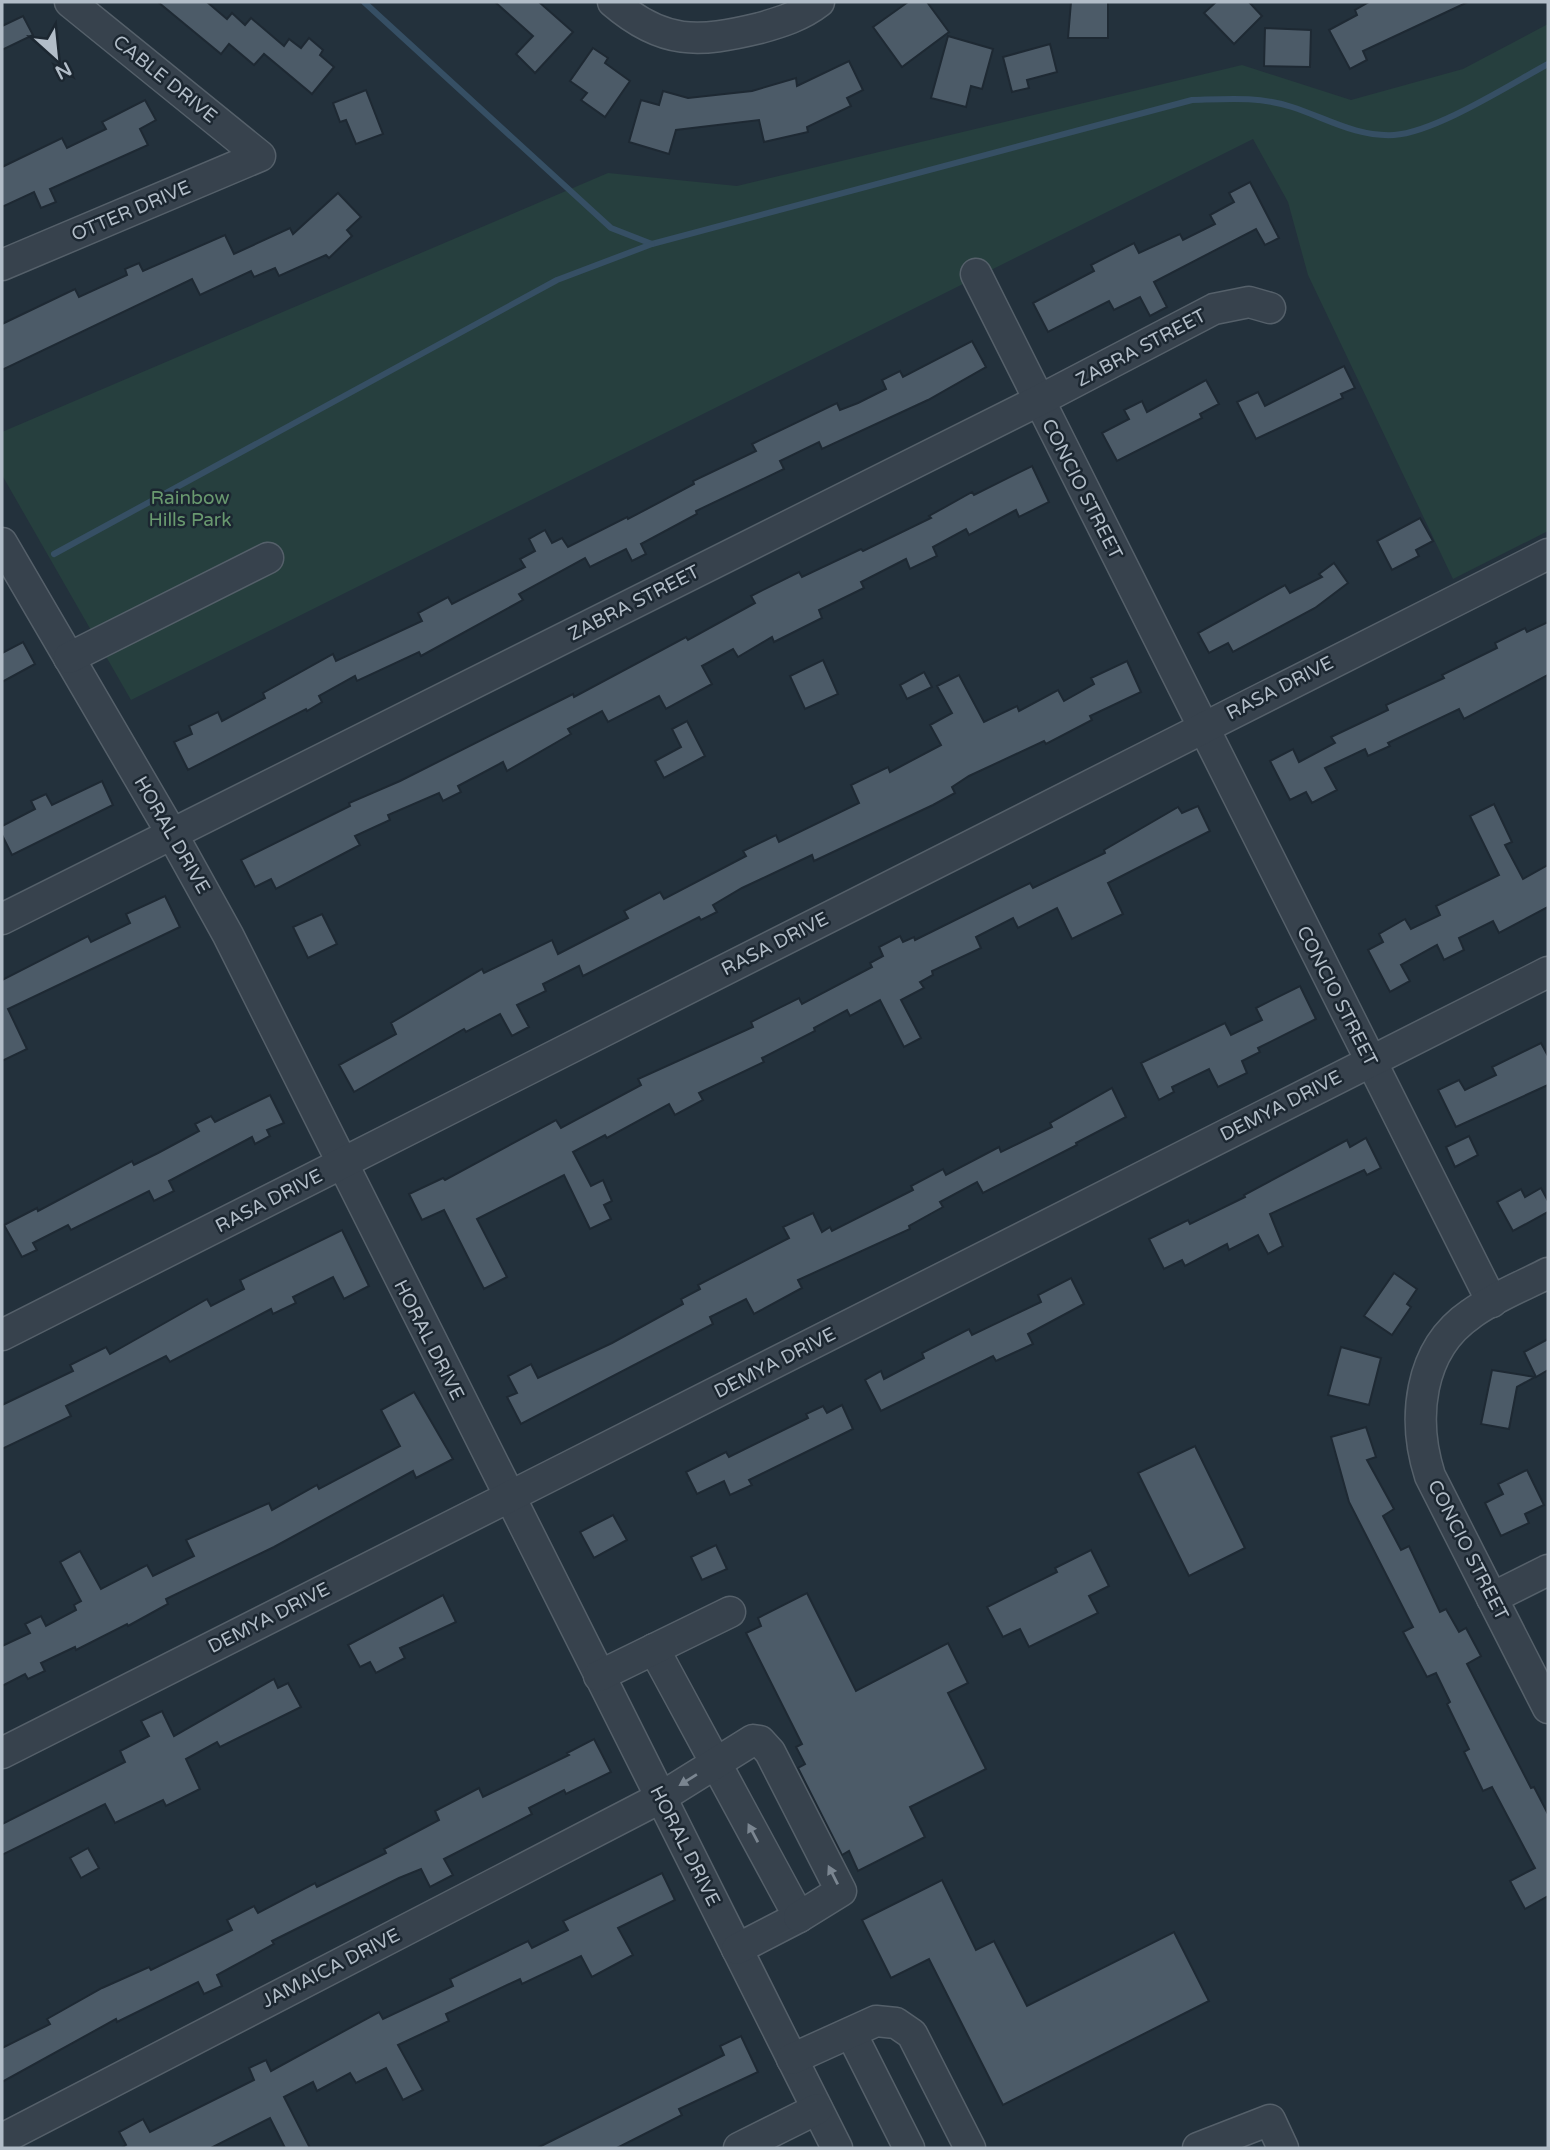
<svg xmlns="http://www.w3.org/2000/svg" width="1550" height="2150" font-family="'Varela Round',sans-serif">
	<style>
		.green { fill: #263f3e }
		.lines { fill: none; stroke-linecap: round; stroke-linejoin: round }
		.stream { stroke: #364f64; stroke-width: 6 }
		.building { fill: #4c5b68; stroke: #1e2933; stroke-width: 2 }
		.minor-casing { stroke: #55606a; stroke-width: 33 }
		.minor { stroke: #37424d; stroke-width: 30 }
		.oneway { fill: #7b8691 }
		.labels { text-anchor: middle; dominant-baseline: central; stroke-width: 5; stroke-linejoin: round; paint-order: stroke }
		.street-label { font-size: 19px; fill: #b2bdc8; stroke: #1c2731 }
		.park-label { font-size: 19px; fill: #69996f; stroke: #1c2731 }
	</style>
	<rect width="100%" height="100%" fill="#23313c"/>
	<path class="green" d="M 1548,24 L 1548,531 L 1453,579 L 1308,275 L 1288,202 L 1253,139 L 131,700 L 2,475 L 2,432 L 608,173 L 737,186 L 1242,65 L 1351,100 L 1463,69 Z"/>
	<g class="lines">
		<g class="stream">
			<path d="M 364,2 L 611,228 L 652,244 L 1192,100 C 1226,99 1259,96 1292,107 C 1326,118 1356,137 1394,135 C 1436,132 1509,85 1548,64"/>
			<path d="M 54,554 L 557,280 L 652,244"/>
		</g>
	</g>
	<g class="building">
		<path d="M 158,2 L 207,2 L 227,19 L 232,13 L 245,25 L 251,18 L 284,46 L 289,39 L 301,48 L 309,38 L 323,50 L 320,55 L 334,67 L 312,94 L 264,54 L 254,65 L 229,44 L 221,54 Z"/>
		<path d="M 495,2 L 539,2 L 573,32 L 535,73 L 516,54 L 533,36 Z"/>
		<path d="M 908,2 L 927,2 L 949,32 L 902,67 L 873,27 Z"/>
		<path d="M 1071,2 L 1108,2 L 1108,38 L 1068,38 Z"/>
		<path d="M 1216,2 L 1249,2 L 1262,16 L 1234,44 L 1204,13 Z"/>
		<path d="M 1369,2 L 1468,2 L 1363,51 L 1367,60 L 1350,69 L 1329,30 L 1357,15 L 1355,10 Z"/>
		<path d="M 23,16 L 33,35 L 2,50 L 2,26 Z"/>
		<path d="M 1265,28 L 1311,30 L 1310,67 L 1264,66 Z"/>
		<path d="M 948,36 L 993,49 L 982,89 L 971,86 L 966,107 L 931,98 Z"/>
		<path d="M 1050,44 L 1057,72 L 1027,80 L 1029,88 L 1012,92 L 1003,57 Z"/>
		<path d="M 593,48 L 608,58 L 605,63 L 630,81 L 605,117 L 581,100 L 587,93 L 570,81 Z"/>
		<path d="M 849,61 L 863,90 L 847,98 L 851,106 L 807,127 L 808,132 L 764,142 L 759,120 L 676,130 L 669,154 L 629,142 L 641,100 L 659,105 L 663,91 L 688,98 L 752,91 L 796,78 L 797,86 Z"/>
		<path d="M 366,90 L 383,134 L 356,144 L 346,120 L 340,122 L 333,103 Z"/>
		<path d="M 145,100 L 156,120 L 140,129 L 148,145 L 50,189 L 56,202 L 41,208 L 34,192 L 2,207 L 2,167 L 62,138 L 67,148 L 106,129 L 102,122 Z"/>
		<path d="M 1250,182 L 1279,238 L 1265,245 L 1256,229 L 1154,282 L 1167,307 L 1150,316 L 1140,297 L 1114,310 L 1109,301 L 1048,332 L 1033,303 L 1094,271 L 1091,265 L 1134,243 L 1139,253 L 1180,234 L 1183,240 L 1215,224 L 1210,215 L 1234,202 L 1229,193 Z"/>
		<path d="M 338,193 L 361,217 L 347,230 L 352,236 L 329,258 L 326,255 L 279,276 L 275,268 L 254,277 L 251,271 L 200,295 L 192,279 L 2,370 L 2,324 L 75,289 L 79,297 L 127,275 L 125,269 L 139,263 L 143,271 L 225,235 L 234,254 L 290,228 L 293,234 Z"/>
		<path d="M 972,341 L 986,367 L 928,400 L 822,449 L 819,442 L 780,461 L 784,469 L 696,511 L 697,514 L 641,544 L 646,554 L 632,561 L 626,549 L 590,567 L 585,558 L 519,594 L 523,600 L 421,656 L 419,652 L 357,681 L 355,676 L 319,696 L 322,702 L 307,711 L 306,709 L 188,770 L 174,742 L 192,734 L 189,726 L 218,712 L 222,721 L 265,698 L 263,693 L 333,654 L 336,661 L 422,621 L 418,613 L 448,597 L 452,604 L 525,567 L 520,559 L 535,551 L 529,539 L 545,530 L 552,543 L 562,538 L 568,547 L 627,517 L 628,519 L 694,484 L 693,481 L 756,451 L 752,444 L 837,403 L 840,410 L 858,403 L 886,389 L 882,380 L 900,371 L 903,377 Z"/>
		<path d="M 1344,366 L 1355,388 L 1341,394 L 1343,398 L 1256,439 L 1237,402 L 1258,392 L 1265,406 Z"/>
		<path d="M 1206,380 L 1219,404 L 1200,414 L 1202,418 L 1117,461 L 1102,433 L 1129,419 L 1124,410 L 1142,401 L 1147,412 Z"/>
		<path d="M 1032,466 L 1049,502 L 1019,517 L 1016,510 L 969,535 L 966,529 L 933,547 L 937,556 L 910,569 L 906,559 L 861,582 L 864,588 L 819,610 L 822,618 L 774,642 L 772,637 L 738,657 L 733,649 L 702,666 L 712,684 L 666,709 L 659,696 L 608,722 L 602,711 L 568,729 L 571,734 L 507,771 L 503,762 L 458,786 L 461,792 L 443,801 L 439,793 L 388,815 L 390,820 L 355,836 L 360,845 L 276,889 L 271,879 L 255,887 L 241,860 L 350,806 L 349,803 L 400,781 L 573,694 L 574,697 L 686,637 L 688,640 L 755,603 L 751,596 L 799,572 L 802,577 L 861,549 L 863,551 L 931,518 L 929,516 L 972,492 L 974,495 Z"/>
		<path d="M 1420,518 L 1433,541 L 1416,550 L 1419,556 L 1392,570 L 1377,541 Z"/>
		<path d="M 1334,563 L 1348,583 L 1315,608 L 1233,652 L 1228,643 L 1209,653 L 1198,633 L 1285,585 L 1290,593 L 1322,577 L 1319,574 Z"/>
		<path d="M 1548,622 L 1548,675 L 1464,719 L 1459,709 L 1388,743 L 1390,746 L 1368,756 L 1365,749 L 1325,768 L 1337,790 L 1312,803 L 1306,792 L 1290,800 L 1270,761 L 1293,749 L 1299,762 L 1335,743 L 1331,737 L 1388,710 L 1386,705 L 1444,678 L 1442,675 L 1497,648 L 1495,643 L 1525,628 L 1527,632 Z"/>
		<path d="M 23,642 L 35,664 L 2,682 L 2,653 Z"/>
		<path d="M 823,660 L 838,694 L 805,709 L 790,676 Z"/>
		<path d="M 1127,661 L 1141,692 L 1090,716 L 1092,720 L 1046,744 L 1044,741 L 969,776 L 952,787 L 955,793 L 933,805 L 814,861 L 812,855 L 742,888 L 713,905 L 717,912 L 701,920 L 699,917 L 583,976 L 579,966 L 543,984 L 546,991 L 517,1005 L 529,1027 L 512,1036 L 500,1014 L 466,1032 L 464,1029 L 354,1092 L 339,1065 L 396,1034 L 391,1023 L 482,969 L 484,973 L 552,940 L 558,954 L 628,918 L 624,911 L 660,892 L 664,899 L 746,856 L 743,851 L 776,835 L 779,842 L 859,803 L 851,785 L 888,767 L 890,772 L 941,745 L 930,725 L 952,713 L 937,686 L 959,675 L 984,722 L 1017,706 L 1019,711 L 1058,690 L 1064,701 L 1094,684 L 1091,678 Z"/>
		<path d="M 924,672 L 932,687 L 907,699 L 900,685 Z"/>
		<path d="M 687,721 L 705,756 L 664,778 L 655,761 L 681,747 L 672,729 Z"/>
		<path d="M 102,781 L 113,805 L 12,855 L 2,835 L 2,826 L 35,809 L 31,801 L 46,794 L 52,805 Z"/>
		<path d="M 1494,804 L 1512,842 L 1505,845 L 1523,879 L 1548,865 L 1548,907 L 1499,933 L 1493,921 L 1459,938 L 1464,950 L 1444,960 L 1437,945 L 1401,965 L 1410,981 L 1390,992 L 1368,950 L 1383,942 L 1379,934 L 1405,919 L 1411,929 L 1440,915 L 1436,906 L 1499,875 L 1470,816 Z"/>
		<path d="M 1198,806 L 1210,831 L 1108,883 L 1123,914 L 1072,939 L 1057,908 L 1018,928 L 1013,918 L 976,937 L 981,948 L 932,971 L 933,975 L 920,982 L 924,988 L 901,1000 L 921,1038 L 904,1047 L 880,1000 L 850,1016 L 847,1010 L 814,1028 L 815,1031 L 762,1058 L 764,1062 L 699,1093 L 703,1100 L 675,1115 L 669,1104 L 607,1138 L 605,1135 L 573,1152 L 591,1186 L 603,1180 L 612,1201 L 604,1205 L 611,1219 L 590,1229 L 564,1175 L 477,1219 L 507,1277 L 484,1289 L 444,1210 L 422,1220 L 409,1194 L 443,1178 L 445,1180 L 556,1120 L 561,1128 L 641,1085 L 638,1079 L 753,1027 L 751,1022 L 799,998 L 802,1004 L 872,967 L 870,963 L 883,956 L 879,947 L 900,936 L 903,942 L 914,937 L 915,940 L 1030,883 L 1033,888 L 1105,853 L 1104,850 L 1178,807 L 1182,813 Z"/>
		<path d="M 165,896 L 180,927 L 8,1009 L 27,1049 L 2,1061 L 2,980 L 88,936 L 91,942 L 130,923 L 126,914 Z"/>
		<path d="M 322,914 L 337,944 L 308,958 L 293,927 Z"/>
		<path d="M 1300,986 L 1316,1019 L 1258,1048 L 1260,1052 L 1242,1061 L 1247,1073 L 1218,1087 L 1209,1069 L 1172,1087 L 1174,1092 L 1159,1100 L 1141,1063 L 1225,1023 L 1231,1035 L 1262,1020 L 1256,1008 Z"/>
		<path d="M 1541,1043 L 1548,1056 L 1548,1085 L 1456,1127 L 1438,1090 L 1459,1080 L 1465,1090 L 1496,1075 L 1492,1067 Z"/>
		<path d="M 1112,1088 L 1126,1117 L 1076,1143 L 1077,1145 L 983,1193 L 977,1182 L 940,1202 L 943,1207 L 909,1226 L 910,1229 L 798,1280 L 802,1288 L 754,1314 L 746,1299 L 710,1317 L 713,1324 L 521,1424 L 507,1397 L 517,1393 L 508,1376 L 531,1364 L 538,1378 L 612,1343 L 683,1304 L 681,1299 L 700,1289 L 698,1285 L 789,1238 L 783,1227 L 813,1213 L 822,1232 L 830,1227 L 832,1231 L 913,1190 L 911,1186 L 943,1169 L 946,1175 L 999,1147 L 1001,1152 L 1052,1127 L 1050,1123 Z"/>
		<path d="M 270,1095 L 284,1123 L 267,1130 L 270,1136 L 255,1144 L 252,1137 L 169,1181 L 174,1191 L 154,1201 L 149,1191 L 71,1230 L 68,1225 L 33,1243 L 37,1250 L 22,1257 L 4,1225 L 37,1208 L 38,1211 L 132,1161 L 134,1165 L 158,1153 L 199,1131 L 195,1124 L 211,1116 L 215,1122 Z"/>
		<path d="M 1469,1136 L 1478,1155 L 1455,1167 L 1446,1147 Z"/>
		<path d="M 1366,1138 L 1381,1168 L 1367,1175 L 1364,1170 L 1270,1214 L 1283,1246 L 1268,1254 L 1258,1235 L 1229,1250 L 1227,1244 L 1185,1266 L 1182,1260 L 1164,1269 L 1149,1239 L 1188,1220 L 1190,1224 L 1245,1197 L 1244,1195 L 1347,1140 L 1350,1147 Z"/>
		<path d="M 1541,1188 L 1548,1201 L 1548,1212 L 1513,1231 L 1497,1202 L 1521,1189 L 1525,1197 Z"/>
		<path d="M 342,1230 L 369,1286 L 344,1299 L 333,1277 L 293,1297 L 296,1303 L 273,1314 L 271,1309 L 170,1362 L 166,1356 L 66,1406 L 71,1416 L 2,1449 L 2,1405 L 73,1371 L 70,1365 L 106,1347 L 110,1354 L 207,1299 L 211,1306 L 244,1289 L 240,1280 Z"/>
		<path d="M 1394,1273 L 1417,1289 L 1407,1304 L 1411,1307 L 1392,1335 L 1364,1316 Z"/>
		<path d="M 1071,1278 L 1084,1304 L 1028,1334 L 1033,1344 L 996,1361 L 993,1356 L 881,1411 L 865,1380 L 881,1371 L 884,1379 L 924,1358 L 922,1353 L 969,1329 L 972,1335 L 1041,1302 L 1038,1295 Z"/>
		<path d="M 1548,1339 L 1548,1370 L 1536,1377 L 1524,1352 Z"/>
		<path d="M 1341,1347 L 1381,1358 L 1369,1405 L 1328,1395 Z"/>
		<path d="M 1492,1370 L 1535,1377 L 1517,1387 L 1509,1429 L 1481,1424 Z"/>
		<path d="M 414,1392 L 453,1459 L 416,1478 L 413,1471 L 274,1547 L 166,1599 L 168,1604 L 128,1626 L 127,1624 L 76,1650 L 75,1647 L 41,1663 L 45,1671 L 28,1679 L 25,1674 L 2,1686 L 2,1646 L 30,1633 L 25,1624 L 41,1616 L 46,1626 L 76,1610 L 74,1605 L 81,1601 L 60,1562 L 80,1551 L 101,1589 L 147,1565 L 153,1576 L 194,1556 L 186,1540 L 269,1503 L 272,1510 L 317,1485 L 319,1489 L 400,1446 L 381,1410 Z"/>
		<path d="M 842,1405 L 853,1429 L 749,1480 L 752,1485 L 730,1495 L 724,1481 L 697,1494 L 686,1472 L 726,1452 L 729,1457 L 808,1418 L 806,1414 L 823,1406 L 827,1413 Z"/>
		<path d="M 1366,1427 L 1376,1457 L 1367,1460 L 1394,1509 L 1383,1516 L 1401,1550 L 1409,1546 L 1440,1612 L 1446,1609 L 1459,1632 L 1466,1628 L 1481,1656 L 1467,1664 L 1531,1788 L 1534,1787 L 1548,1814 L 1548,1896 L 1525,1909 L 1510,1881 L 1535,1868 L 1492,1787 L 1483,1791 L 1464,1752 L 1469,1749 L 1447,1704 L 1450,1702 L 1436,1673 L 1427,1677 L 1403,1632 L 1413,1627 L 1349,1502 L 1331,1437 Z"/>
		<path d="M 1195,1446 L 1245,1548 L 1189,1576 L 1138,1473 Z"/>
		<path d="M 1527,1470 L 1544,1505 L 1525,1514 L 1529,1523 L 1501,1536 L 1485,1503 L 1503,1494 L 1498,1484 Z"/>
		<path d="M 613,1515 L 627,1540 L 594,1558 L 580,1532 Z"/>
		<path d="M 716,1545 L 727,1569 L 702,1580 L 691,1557 Z"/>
		<path d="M 1091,1550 L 1109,1586 L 1089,1596 L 1098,1613 L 1029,1647 L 1020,1629 L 1003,1637 L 987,1607 L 1057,1572 L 1055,1568 Z"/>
		<path d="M 807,1593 L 856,1691 L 948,1643 L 968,1683 L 948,1693 L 986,1769 L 910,1807 L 925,1837 L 858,1871 L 849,1851 L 842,1855 L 798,1768 L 805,1764 L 796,1747 L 802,1744 L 746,1633 L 761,1626 L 758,1618 Z"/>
		<path d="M 443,1595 L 456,1622 L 400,1648 L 405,1658 L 376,1673 L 370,1662 L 360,1667 L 348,1645 Z"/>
		<path d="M 274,1679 L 278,1688 L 288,1683 L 301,1707 L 220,1747 L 217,1742 L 186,1759 L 200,1789 L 166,1806 L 163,1800 L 115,1823 L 105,1804 L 2,1855 L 2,1824 L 125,1762 L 120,1751 L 149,1736 L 141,1721 L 162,1711 L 174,1736 Z"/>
		<path d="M 594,1739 L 611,1772 L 566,1794 L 564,1790 L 529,1808 L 532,1814 L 444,1859 L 453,1875 L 430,1887 L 421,1869 L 399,1878 L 272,1941 L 274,1944 L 217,1975 L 222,1986 L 204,1994 L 198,1982 L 117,2022 L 116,2019 L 2,2082 L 2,2048 L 50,2024 L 47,2019 L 102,1988 L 149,1967 L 151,1970 L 232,1930 L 227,1920 L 254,1906 L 258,1913 L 315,1883 L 317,1887 L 386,1853 L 384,1849 L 439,1820 L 435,1811 L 479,1788 L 483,1797 L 569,1755 L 567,1753 Z"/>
		<path d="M 88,1848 L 99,1868 L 81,1878 L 70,1858 Z"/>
		<path d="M 662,1873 L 675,1900 L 618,1928 L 633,1955 L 592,1977 L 581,1956 L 522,1984 L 520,1979 L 446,2014 L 449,2021 L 398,2045 L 423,2090 L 403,2100 L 386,2068 L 356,2083 L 350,2073 L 317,2091 L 313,2082 L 284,2097 L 310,2148 L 285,2148 L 270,2118 L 211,2148 L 121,2148 L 126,2145 L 119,2132 L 143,2119 L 150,2132 L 254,2080 L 249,2068 L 266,2060 L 271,2071 L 379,2012 L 383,2019 L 453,1986 L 450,1979 L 528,1941 L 532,1948 L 568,1930 L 563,1921 Z"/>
		<path d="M 942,1880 L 976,1950 L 994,1941 L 1027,2006 L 1174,1932 L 1209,2001 L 1003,2105 L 929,1959 L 891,1978 L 862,1920 Z"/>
		<path d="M 741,2036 L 758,2072 L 679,2109 L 682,2115 L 617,2148 L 537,2148 L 724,2055 L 720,2046 Z"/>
	</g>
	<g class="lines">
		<g class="minor-casing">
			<g id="minor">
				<path d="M 613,2 C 663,45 698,43 760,28 C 781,22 801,16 819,2"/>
				<path d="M 2,265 L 260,156 L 70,2"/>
				<path d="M 976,274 L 1492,1302"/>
				<path d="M 2,543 L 172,834 L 228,935 L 837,2148"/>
				<path d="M 69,658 L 268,558"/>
				<path d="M 2,919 L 1038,401 L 1214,309 L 1249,302 L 1270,308"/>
				<path d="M 1548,1273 C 1523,1286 1494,1297 1471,1314 C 1418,1350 1412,1420 1430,1476 L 1548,1708"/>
				<path d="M 2,1335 L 1548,554"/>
				<path d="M 1492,1598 L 1548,1570"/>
				<path d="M 654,1649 L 799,1917 L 737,1949"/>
				<path d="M 599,1676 L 730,1612"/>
				<path d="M 2,1753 L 1548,972"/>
				<path d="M 851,2033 L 909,2148"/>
				<path d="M 792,2059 L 876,2021 L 896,2023 L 912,2034 L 970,2148"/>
				<path d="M 2,2139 L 660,1798 L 753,1740 L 760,1741 L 770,1752 L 841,1891 L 799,1917"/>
				<path d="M 739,2148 L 817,2109"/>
				<path d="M 1198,2148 L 1270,2120 L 1283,2148"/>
			</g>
		</g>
		<use href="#minor" class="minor"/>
	</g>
	<defs><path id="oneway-solid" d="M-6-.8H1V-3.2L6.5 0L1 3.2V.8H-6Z" transform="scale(1.75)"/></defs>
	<g class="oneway">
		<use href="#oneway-solid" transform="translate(688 1780) rotate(148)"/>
		<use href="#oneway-solid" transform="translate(753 1833) rotate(-118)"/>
		<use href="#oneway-solid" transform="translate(833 1875) rotate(-117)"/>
	</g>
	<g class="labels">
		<g class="street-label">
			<text transform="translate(165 79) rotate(39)">CABLE DRIVE</text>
			<text transform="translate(131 211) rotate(-23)">OTTER DRIVE</text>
			<text transform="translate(1141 348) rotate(-28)">ZABRA STREET</text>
			<text transform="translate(1082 489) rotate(63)">CONCIO STREET</text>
			<text transform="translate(634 603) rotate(-27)">ZABRA STREET</text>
			<text transform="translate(1280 688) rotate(-27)">RASA DRIVE</text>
			<text transform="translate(172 835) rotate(60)">HORAL DRIVE</text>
			<text transform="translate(775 944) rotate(-27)">RASA DRIVE</text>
			<text transform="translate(1337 996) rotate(63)">CONCIO STREET</text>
			<text transform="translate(1281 1106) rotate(-27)">DEMYA DRIVE</text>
			<text transform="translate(269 1201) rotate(-27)">RASA DRIVE</text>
			<text transform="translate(429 1340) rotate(63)">HORAL DRIVE</text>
			<text transform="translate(775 1363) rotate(-27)">DEMYA DRIVE</text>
			<text transform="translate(1468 1550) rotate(63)">CONCIO STREET</text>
			<text transform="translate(269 1618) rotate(-27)">DEMYA DRIVE</text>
			<text transform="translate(685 1846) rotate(63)">HORAL DRIVE</text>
			<text transform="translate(331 1968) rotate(-27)">JAMAICA DRIVE</text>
		</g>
		<g class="park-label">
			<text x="190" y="498">Rainbow<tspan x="190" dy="22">Hills Park</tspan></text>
		</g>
	</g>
	<rect width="1550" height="2150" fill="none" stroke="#b2bdc8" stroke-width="7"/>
	<g transform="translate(56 56) rotate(153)" stroke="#1c2731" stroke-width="5" paint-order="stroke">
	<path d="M0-5L12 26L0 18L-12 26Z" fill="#b2bdc8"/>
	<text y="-10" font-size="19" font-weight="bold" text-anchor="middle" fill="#b2bdc8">N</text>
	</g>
</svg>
